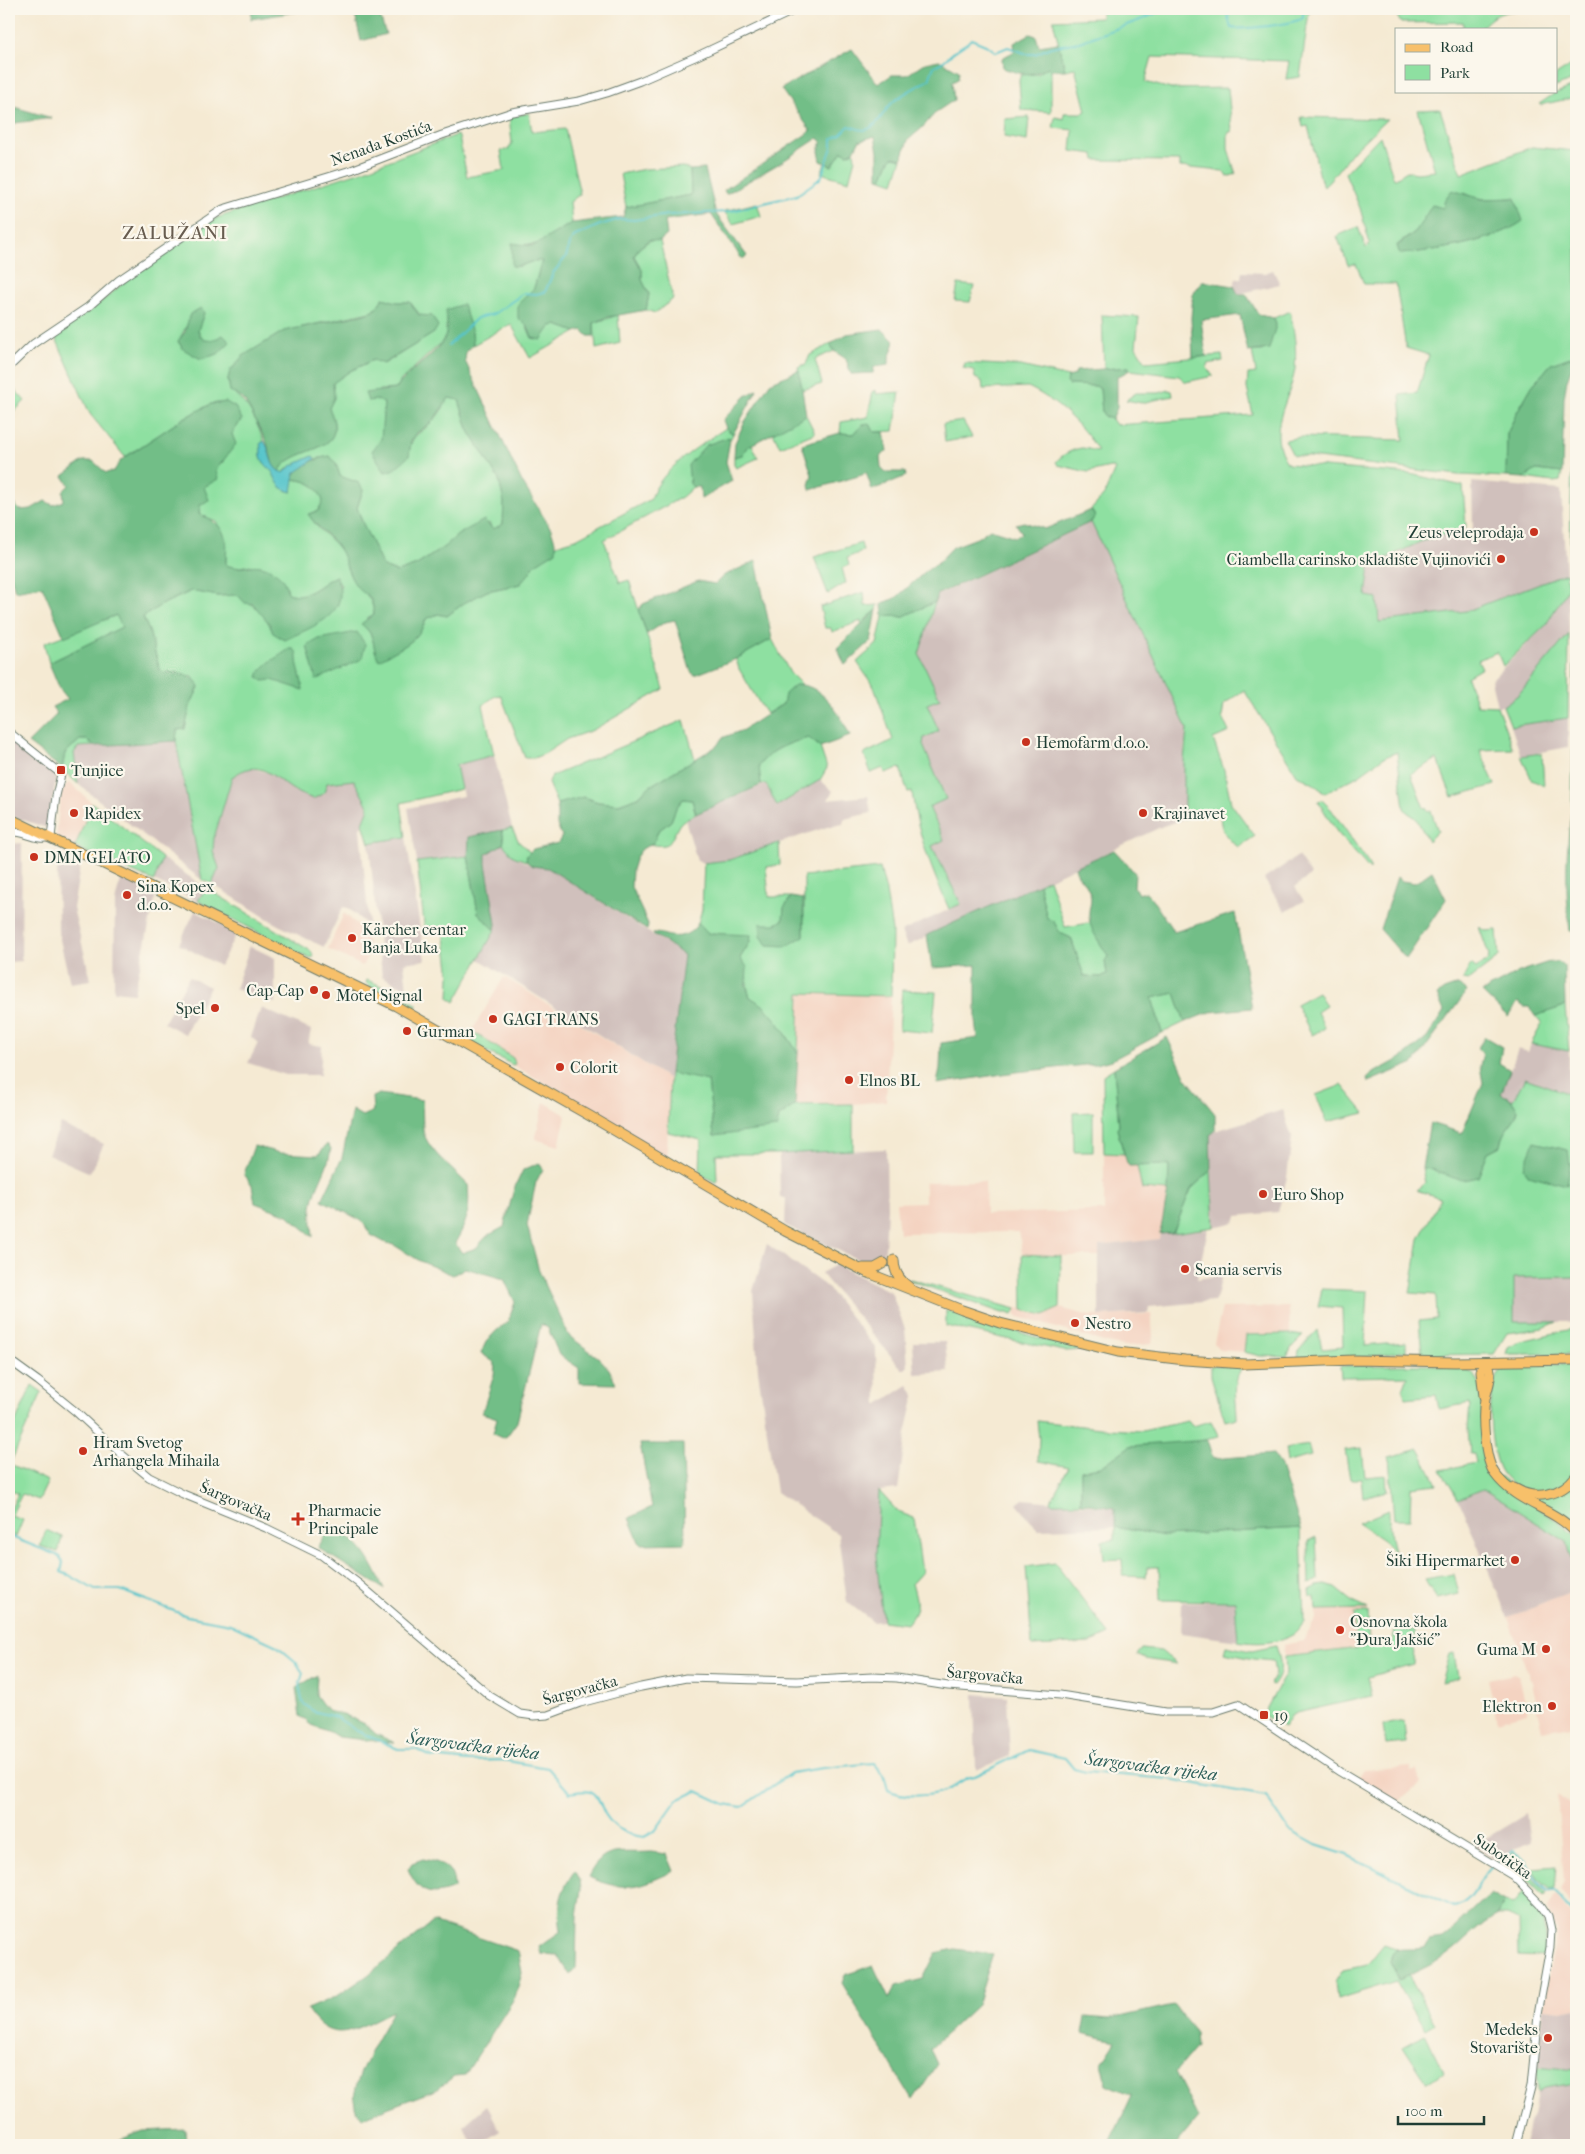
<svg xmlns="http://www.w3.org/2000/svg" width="1585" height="2154" font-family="'IM FELL French Canon',serif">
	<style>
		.built { fill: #f4d3c1 }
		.industrial { fill: #d0c0bc }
		.green { fill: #8ee0a1; stroke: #568e6a; fill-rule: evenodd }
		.forest { fill: #72be87; stroke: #487e5e }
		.water { fill: #57c5cb; stroke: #3b8180 }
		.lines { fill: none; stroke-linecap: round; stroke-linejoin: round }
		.stream { stroke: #57c5cb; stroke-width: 2 }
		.tertiary-casing { stroke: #6a7a6c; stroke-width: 9 }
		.primary-casing { stroke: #6a7a6c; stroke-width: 11 }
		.tertiary { stroke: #fff; stroke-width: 7 }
		.primary { stroke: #f7c06b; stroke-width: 9 }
		.poi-dot { fill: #c8321e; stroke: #fbf7ec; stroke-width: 2 }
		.labels { text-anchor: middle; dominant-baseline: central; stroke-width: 4.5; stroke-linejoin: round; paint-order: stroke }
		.street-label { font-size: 16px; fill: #1f3d34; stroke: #fbf7ec }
		.poi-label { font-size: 16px; fill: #1f3d34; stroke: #fbf7ec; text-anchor: start }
		.water-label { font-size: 18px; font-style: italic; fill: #2d5f5a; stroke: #fbf7ec }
		.quarter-label { font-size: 19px; letter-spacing: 1px; fill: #685d50; stroke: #fbf7ec }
	</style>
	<rect width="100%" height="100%" fill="#fbf7ec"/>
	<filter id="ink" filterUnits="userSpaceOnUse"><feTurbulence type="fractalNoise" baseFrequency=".02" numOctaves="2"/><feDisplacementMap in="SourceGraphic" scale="10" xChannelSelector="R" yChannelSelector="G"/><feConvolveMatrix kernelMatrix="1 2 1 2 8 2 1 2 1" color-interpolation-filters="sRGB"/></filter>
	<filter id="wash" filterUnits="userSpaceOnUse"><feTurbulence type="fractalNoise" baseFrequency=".0096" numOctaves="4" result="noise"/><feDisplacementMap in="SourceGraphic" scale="20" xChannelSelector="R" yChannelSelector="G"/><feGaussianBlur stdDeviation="1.12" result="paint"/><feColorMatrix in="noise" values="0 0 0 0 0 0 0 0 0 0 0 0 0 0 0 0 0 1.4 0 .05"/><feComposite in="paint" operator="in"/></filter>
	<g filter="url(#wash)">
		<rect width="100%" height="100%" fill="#f5ead3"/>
		<g class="built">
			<path d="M 69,782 L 92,803 L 75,847 L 56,837 L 61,790 Z"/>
			<path d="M 344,913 L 364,931 L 367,938 L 370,952 L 362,966 L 328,949 Z"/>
			<path d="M 504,977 L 669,1079 L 667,1158 L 601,1115 L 513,1065 L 515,1064 L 513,1058 L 472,1031 Z"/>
			<path d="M 800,993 L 891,996 L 886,1101 L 853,1104 L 795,1105 Z"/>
			<path d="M 544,1102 L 566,1115 L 559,1146 L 535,1139 Z"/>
			<path d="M 1104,1153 L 1124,1154 L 1129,1166 L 1137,1166 L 1142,1188 L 1168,1191 L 1160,1239 L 1099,1246 L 1099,1256 L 1061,1256 L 1022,1254 L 1019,1232 L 899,1233 L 896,1203 L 925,1202 L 925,1182 L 985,1181 L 986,1214 L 1104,1211 Z"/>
			<path d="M 1289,1307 L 1290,1334 L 1246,1335 L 1244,1352 L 1220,1350 L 1214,1343 L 1222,1308 Z"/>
			<path d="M 1016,1308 L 1048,1312 L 1060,1308 L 1090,1316 L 1151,1314 L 1153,1336 L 1152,1344 L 1123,1346 L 1107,1343 L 1016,1316 Z"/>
			<path d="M 1576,1590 L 1576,1725 L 1542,1731 L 1532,1687 L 1534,1684 L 1530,1679 L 1508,1618 Z"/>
			<path d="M 1368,1609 L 1372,1647 L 1285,1657 L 1283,1645 L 1303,1641 L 1316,1620 L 1316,1610 Z"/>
			<path d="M 1514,1673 L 1519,1676 L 1528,1713 L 1497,1721 L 1488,1679 Z"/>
			<path d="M 1410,1767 L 1411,1772 L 1417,1770 L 1420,1784 L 1396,1804 L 1356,1779 L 1364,1771 Z"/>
			<path d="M 1557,1794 L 1576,1812 L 1576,1914 L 1560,1889 L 1564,1881 Z"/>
			<path d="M 1556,1894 L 1576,1926 L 1576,2008 L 1561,2011 L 1542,2009 L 1557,1931 L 1547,1909 Z"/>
		</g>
		<g class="industrial">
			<path d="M 1273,270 L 1280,284 L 1238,294 L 1234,286 L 1236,279 L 1241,278 L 1242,272 L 1265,273 Z"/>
			<path d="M 1472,482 L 1561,490 L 1566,573 L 1467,611 L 1379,622 L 1377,598 L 1366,597 L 1370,566 L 1420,542 L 1466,528 L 1467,535 L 1473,534 Z"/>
			<path d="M 1091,522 L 1187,729 L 1184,749 L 1184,819 L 1163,826 L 907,946 L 901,932 L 961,904 L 932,846 L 944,840 L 929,806 L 946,798 L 923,745 L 927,704 L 939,699 L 919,654 L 938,595 Z"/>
			<path d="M 1566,592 L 1568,593 L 1569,634 L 1518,696 L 1503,706 L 1497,706 L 1491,680 L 1545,626 Z"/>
			<path d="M 1568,718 L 1568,747 L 1521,756 L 1511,726 Z"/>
			<path d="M 9,736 L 57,775 L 47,828 L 9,815 Z"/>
			<path d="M 176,741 L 202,880 L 78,784 L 74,753 L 78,747 Z"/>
			<path d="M 494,755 L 512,828 L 469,837 L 468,856 L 417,862 L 408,808 L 463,796 L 456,765 Z"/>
			<path d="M 246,769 L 255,769 L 275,775 L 295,792 L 327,783 L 354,779 L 369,808 L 360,829 L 369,923 L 366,924 L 348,908 L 343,907 L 324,947 L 278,925 L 212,884 L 219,868 L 213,851 L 214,838 L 232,777 Z"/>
			<path d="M 820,780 L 833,791 L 828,800 L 868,796 L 871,813 L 844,819 L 843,824 L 827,827 L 729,860 L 704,863 L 697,861 L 685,819 L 765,784 L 777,805 Z"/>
			<path d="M 406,837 L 425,960 L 404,963 L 407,989 L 382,976 L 369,843 Z"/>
			<path d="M 22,843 L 21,961 L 9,962 L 9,844 Z"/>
			<path d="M 503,844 L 513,856 L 532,866 L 548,868 L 684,955 L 669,1079 L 479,959 L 495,930 L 496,924 L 486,864 L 486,854 Z"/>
			<path d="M 1298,856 L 1311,875 L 1295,887 L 1304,901 L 1285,912 L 1264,879 Z"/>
			<path d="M 57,857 L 80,867 L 73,908 L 91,980 L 70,983 L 58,931 Z"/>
			<path d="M 162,858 L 206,888 L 198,901 L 154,881 Z"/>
			<path d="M 121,877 L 156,894 L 134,993 L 114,991 L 115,902 Z"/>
			<path d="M 195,911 L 237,932 L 220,966 L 179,944 Z"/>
			<path d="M 250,946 L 275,958 L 275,1003 L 235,989 Z"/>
			<path d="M 189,977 L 210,987 L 185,1034 L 164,1023 Z"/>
			<path d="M 261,1008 L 311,1030 L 308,1044 L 322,1046 L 320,1075 L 286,1075 L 248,1063 L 258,1043 L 251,1037 Z"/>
			<path d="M 1531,1044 L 1569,1051 L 1569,1094 L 1525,1078 L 1513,1100 L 1501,1094 L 1518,1049 L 1528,1052 Z"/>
			<path d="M 1283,1110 L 1292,1137 L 1287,1177 L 1278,1212 L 1237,1216 L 1235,1222 L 1214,1227 L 1210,1135 L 1215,1131 Z"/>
			<path d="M 61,1124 L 104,1144 L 90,1173 L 48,1154 Z"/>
			<path d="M 886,1149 L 887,1209 L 885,1249 L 878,1260 L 871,1263 L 861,1261 L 785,1225 L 786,1198 L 780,1198 L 779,1154 Z"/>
			<path d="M 1208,1229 L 1197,1279 L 1222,1275 L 1217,1296 L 1214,1301 L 1149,1307 L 1148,1313 L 1099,1316 L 1099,1246 L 1159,1239 L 1160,1234 Z"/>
			<path d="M 767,1244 L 827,1287 L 876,1349 L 877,1405 L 908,1385 L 915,1395 L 906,1433 L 898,1489 L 879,1491 L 883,1621 L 873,1622 L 847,1602 L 838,1534 L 776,1492 L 758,1371 L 753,1291 Z"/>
			<path d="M 836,1265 L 891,1292 L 905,1329 L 908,1366 L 905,1369 L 902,1369 L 821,1273 Z"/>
			<rect x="1514" y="1277" width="62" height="45"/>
			<path d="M 913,1342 L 945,1342 L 948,1372 L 915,1374 Z"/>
			<path d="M 1483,1489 L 1567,1542 L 1576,1580 L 1576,1590 L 1508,1618 L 1458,1499 Z"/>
			<path d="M 1023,1499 L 1115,1508 L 1115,1527 L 1038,1529 L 1017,1504 Z"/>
			<path d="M 1235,1601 L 1238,1641 L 1181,1633 L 1182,1602 Z"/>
			<path d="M 974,1694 L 1007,1697 L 1010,1756 L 976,1770 Z"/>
			<path d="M 1526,1814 L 1530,1842 L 1494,1859 L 1473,1846 Z"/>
			<path d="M 1576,2008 L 1576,2071 L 1538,2067 L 1542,2009 L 1561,2011 Z"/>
			<path d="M 1576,2083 L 1576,2145 L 1525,2145 L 1529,2124 L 1533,2116 L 1537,2092 L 1544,2088 Z"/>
			<path d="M 487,2105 L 500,2131 L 478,2145 L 474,2145 L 463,2126 Z"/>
		</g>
		<g class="green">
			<path d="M 1101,9 L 1339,9 L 1309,12 L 1300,77 L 1286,79 L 1289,61 L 1152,57 L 1145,82 L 1171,89 L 1228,88 L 1232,131 L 1228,133 L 1228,149 L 1236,174 L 1227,177 L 1223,171 L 1180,167 L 1180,161 L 1095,160 L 1094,154 L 1071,151 L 1073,130 L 1053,128 L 1055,117 L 1064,119 L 1064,113 L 1082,113 L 1086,111 L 1075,68 L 1065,70 L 1053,20 L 1101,18 Z"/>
			<path d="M 1389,9 L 1527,9 C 1507,12 1494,11 1481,29 L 1463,29 L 1463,22 L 1401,23 L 1393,9 Z"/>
			<path d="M 1576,62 L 1576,78 L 1556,87 L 1556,75 Z"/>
			<path d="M 1048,67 L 1051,70 L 1051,112 L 1021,110 L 1019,80 L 1021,75 L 1038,74 Z"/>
			<path d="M 1576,85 L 1576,97 L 1541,105 L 1539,104 L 1554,94 Z"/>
			<path d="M 1440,109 L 1461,174 L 1532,147 L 1576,151 L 1576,355 L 1551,364 L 1532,386 L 1517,412 L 1507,434 L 1506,477 L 1458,475 L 1293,455 L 1285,440 L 1300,437 L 1404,440 L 1400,395 L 1417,393 L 1429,355 L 1406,348 L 1396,284 L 1364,284 L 1356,264 L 1348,265 L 1337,236 L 1358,227 L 1366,248 L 1370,244 L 1360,208 L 1345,173 L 1380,136 L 1394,179 L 1407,171 L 1417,173 L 1435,171 L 1418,110 ZM 1465,193 C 1479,202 1498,198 1515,198 L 1522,221 C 1495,242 1435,251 1400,254 L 1397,245 L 1416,231 L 1424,220 Z"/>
			<path d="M 529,113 L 532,132 L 565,129 L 580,194 L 570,202 L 572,223 C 557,230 543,248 526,244 L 518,267 L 534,260 L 542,260 L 534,288 L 518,304 C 521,317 527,326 532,338 L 544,334 L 551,326 L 557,325 L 576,332 L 530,358 L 511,324 L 473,345 L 472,332 L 462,304 L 446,326 L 446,335 L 441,343 L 401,380 L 396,389 L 379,390 L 377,400 L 384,402 L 380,463 L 385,472 L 408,456 C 413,430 418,437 433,421 C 439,415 444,406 449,398 L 459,400 L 468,429 L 499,480 L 504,502 L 503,524 L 493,530 L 489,523 L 459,534 L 444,547 L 417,565 L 397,572 L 383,567 L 363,524 L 357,508 L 363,490 L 340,476 L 336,464 L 330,456 L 315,459 L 313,456 L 287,469 L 283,473 L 279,472 C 281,469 283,465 286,463 C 308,445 349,451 329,408 L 334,398 L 333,383 L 350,371 L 373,360 L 384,364 L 434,333 L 410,302 L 396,302 L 383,298 L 374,311 L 284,331 L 243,356 L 230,371 L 228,379 L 230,391 C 251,406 254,418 264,441 L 261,444 C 262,449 260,452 261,456 C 263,464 269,467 273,473 C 277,481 280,491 292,492 L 292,479 C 309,481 317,485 323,501 L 318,511 L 309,514 C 316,529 330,537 340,550 C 345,557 346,567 350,575 C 360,592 372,593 374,614 L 367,618 L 366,628 C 376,639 372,648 379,659 C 400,648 418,643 426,619 L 438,614 L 447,616 L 464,603 L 487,591 L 520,584 L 528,575 L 535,564 L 555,551 L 556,545 L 576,539 L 651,499 C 660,469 702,444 726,428 L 733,434 L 730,440 L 729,437 L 690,484 L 693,487 L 682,497 L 604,540 L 620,583 L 629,580 L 664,689 L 593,730 L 567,739 L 546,753 L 534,758 L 525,758 L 501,695 L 495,696 L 483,705 L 494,755 L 456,765 L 461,789 L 401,803 L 406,837 L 369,843 L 363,823 L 369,808 L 354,780 L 327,783 L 324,793 L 313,799 C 307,796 300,795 295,791 C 273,778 260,756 232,777 L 214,838 L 213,851 L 219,868 L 212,884 L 202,880 L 176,741 L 177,730 L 185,729 L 190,706 L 199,687 L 192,676 L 160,671 L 149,631 L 143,617 L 161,605 L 192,591 L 218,596 L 238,595 C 243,601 249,602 254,606 C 263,613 269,622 273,633 L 341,586 L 336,576 C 318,584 309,600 288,593 L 287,587 L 250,565 L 235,568 L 226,565 L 226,541 L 216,521 L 199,514 L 204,487 L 215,470 L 223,462 L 232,434 L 242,419 L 226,402 L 211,404 L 184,418 L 125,457 L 90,414 L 54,334 L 90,311 L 134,274 L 216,218 L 359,172 L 457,135 L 459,137 L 467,177 L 504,170 L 501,151 L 509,149 L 512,143 L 509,117 ZM 204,313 L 198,330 C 202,345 212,341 223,336 L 201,359 L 184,349 L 178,342 L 188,323 Z"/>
			<path d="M 1029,117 L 1027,141 L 1004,137 L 1005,119 Z"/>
			<path d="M 1301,117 L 1387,119 L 1355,149 L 1324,187 L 1321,181 L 1308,126 L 1303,127 Z"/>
			<path d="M 842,151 L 848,154 L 854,151 L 855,159 L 849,181 L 821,173 L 825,163 L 832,166 Z"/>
			<path d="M 893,157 L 902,159 L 894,183 L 882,179 L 890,160 Z"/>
			<path d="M 683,167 L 690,170 L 691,195 L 626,207 L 620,174 L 645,169 Z"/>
			<path d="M 757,203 L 761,216 L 733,224 L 724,211 Z"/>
			<path d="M 650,240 L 660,241 L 673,299 L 655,313 L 646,310 L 649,294 L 642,280 L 642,270 L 634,256 L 638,249 Z"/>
			<path d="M 958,284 L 974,286 L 970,302 L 955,301 Z"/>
			<path d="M 1290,311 C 1294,330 1297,349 1295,369 C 1290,402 1264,431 1288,464 L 1410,474 L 1463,486 L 1466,528 L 1420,542 L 1370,566 L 1366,596 L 1377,598 L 1379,622 L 1467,611 L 1566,573 L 1568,586 L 1566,592 L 1545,626 L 1503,666 L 1497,652 L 1478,660 L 1482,668 L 1467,677 L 1477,705 L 1497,706 L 1513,749 L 1480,750 L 1495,785 L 1452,797 L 1437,759 L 1411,774 L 1424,808 L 1426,807 L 1428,811 L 1431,811 L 1438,831 L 1428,841 L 1416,818 L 1407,812 L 1404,808 L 1397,752 L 1383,758 L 1358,776 L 1325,793 L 1312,783 L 1297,775 L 1244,690 L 1224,704 L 1222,717 L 1229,732 L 1213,739 L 1224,770 L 1231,803 L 1255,836 L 1239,847 C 1228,841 1218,827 1221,814 L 1217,809 L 1184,819 L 1184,761 L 1187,729 L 1091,522 L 1095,516 L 1091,510 L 1104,495 L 1115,469 L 1110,467 L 1088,472 L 1058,465 L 1056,462 C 1061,455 1073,449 1082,448 C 1087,448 1094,451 1098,451 C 1083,425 1054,399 1028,387 L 983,389 L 982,381 L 975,378 L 974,370 L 963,368 L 965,363 L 1021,366 L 1068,377 L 1069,385 L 1096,386 L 1100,389 L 1102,412 L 1105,417 L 1112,419 L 1116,425 L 1253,415 L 1247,388 L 1248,374 L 1256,373 L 1252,351 L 1262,351 L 1276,325 L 1274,318 Z"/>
			<path d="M 618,315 L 620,343 L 596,349 L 594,323 Z"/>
			<path d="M 1102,315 L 1139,317 L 1136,347 L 1146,362 L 1222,355 L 1223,361 L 1207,364 L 1207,368 L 1213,376 L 1186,382 L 1179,376 L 1130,370 L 1128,367 L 1104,370 Z"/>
			<path d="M 830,344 L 834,351 L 815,359 L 822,384 L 802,390 L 798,367 L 806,364 L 810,355 Z"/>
			<path d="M 9,383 L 25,401 L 11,415 L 9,412 Z"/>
			<path d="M 1576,387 L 1576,559 L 1570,553 L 1573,398 Z"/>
			<path d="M 876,390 L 876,394 L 900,392 L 894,431 L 874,432 L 870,424 L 863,424 L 854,434 L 840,433 L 841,422 L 868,417 L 873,391 Z"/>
			<path d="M 1169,390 L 1172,391 L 1173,396 L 1141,403 L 1126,400 L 1136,393 L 1159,393 Z"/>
			<path d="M 806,415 L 815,433 L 780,447 L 773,432 Z"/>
			<path d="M 963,421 L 972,437 L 945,442 L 943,424 Z"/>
			<path d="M 752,444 L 758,458 L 736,468 L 734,465 L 734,457 L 742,455 L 747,447 Z"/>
			<path d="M 1536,470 L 1562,473 L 1560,481 L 1553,482 L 1524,478 Z"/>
			<path d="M 861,543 L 863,551 L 847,558 L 849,565 L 842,568 L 846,583 L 828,594 L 814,557 Z"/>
			<path d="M 1574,563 L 1576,565 L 1576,792 L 1572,807 L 1574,631 L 1572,564 Z"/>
			<path d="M 864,592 L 865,606 L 878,605 L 877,610 L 866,619 L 862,626 L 861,621 L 832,632 L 831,628 L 825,628 L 820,607 Z"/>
			<path d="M 935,602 L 919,654 L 940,699 L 927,704 L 939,731 L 924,738 L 923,745 L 946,799 L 929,807 L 944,840 L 932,846 L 961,904 L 949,909 C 932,871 917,833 912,792 L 908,793 L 900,768 L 885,773 L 883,768 L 871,773 L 864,754 L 893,740 L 874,687 L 857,662 L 877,644 L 883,617 L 893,615 L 902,617 Z"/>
			<path d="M 117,615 L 122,627 L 49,663 L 44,643 Z"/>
			<path d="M 1569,634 L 1568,718 L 1511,726 L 1503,706 L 1518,695 Z"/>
			<path d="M 772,639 L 790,673 L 802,685 C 790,686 786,693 783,704 L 766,714 L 739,669 L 736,659 Z"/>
			<path d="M 684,720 L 695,759 L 650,786 L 638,797 L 618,804 L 598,802 L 588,798 L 557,804 L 548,783 L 552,776 Z"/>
			<path d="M 809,737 L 820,747 L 827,768 L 820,780 L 777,806 L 766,784 L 761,785 L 758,766 C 769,750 791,742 809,737 Z"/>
			<path d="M 80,740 L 87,740 L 95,746 L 78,747 L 74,753 L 78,784 L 62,769 L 65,753 Z"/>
			<path d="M 1542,753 L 1544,786 L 1532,780 L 1521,756 Z"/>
			<path d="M 683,799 L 692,800 L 696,814 C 690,817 683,819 679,825 C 670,841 671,849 649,844 L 654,842 L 658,831 L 671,821 L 676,808 Z"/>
			<path d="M 1322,800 L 1331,809 L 1370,865 L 1370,870 L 1337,832 L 1318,801 Z"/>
			<path d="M 92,803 L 162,858 L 154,881 L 75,847 Z"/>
			<path d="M 512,828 L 519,842 L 530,852 L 527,855 L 526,861 L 513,856 L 503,844 L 504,840 L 502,830 Z"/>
			<path d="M 779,843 L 780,865 L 766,867 L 769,897 L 791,897 L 784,908 L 783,920 L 776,924 L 804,936 L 804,876 L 880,868 L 886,891 L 892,931 L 891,996 L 800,993 L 798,1053 C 784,1031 772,1010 750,997 C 744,981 750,971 740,958 L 750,942 L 706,933 L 698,923 L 702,910 L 704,863 L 729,860 Z"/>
			<path d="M 468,856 L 478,913 L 495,930 L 455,1002 L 449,998 L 450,976 L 444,930 L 425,933 L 417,862 Z"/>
			<path d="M 1049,879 L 1065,927 L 1090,923 L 1108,956 L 1105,962 L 1107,974 L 1101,977 L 1084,976 L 1071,938 L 1060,933 L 1054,922 L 1047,918 L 1039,884 Z"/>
			<path d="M 206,888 L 311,951 L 314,957 L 308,958 L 198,901 Z"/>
			<path d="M 1479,927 L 1486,931 L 1497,930 L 1499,957 L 1469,980 L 1463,979 L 1471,964 L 1476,968 L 1488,960 L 1489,955 Z"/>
			<path d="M 1576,961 L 1576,1038 L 1573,1044 L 1571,966 Z"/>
			<path d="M 367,980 L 396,992 L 418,1005 L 414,1008 L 376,992 L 366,983 Z"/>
			<path d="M 902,990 L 936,992 L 932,1033 L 899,1030 Z"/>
			<path d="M 1318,992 L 1326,1006 L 1317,1012 L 1325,1028 L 1312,1035 L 1296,1004 Z"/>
			<path d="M 1175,993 L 1185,1022 L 1162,1033 L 1152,998 Z"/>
			<path d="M 1565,1006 L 1569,1051 L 1531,1044 L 1542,1024 L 1535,1016 Z"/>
			<path d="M 472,1031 L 513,1058 L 515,1064 L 513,1065 L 474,1045 L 469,1035 Z"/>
			<path d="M 1114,1068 L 1119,1126 L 1117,1129 L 1124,1154 L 1104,1153 L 1103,1075 Z"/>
			<path d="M 670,1073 L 708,1080 L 714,1136 L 779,1117 L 795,1105 L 853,1104 L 853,1150 L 779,1154 L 716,1154 L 717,1183 L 700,1174 L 701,1140 L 668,1132 Z"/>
			<path d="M 1525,1078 L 1569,1094 L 1571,1138 L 1576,1149 L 1576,1277 L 1514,1278 L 1514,1322 L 1557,1322 L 1543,1328 L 1507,1333 L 1494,1354 L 1422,1355 L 1419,1321 L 1437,1319 L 1436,1295 L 1410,1293 L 1419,1239 L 1441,1198 L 1416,1190 L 1425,1183 L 1422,1168 L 1428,1167 L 1439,1173 L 1478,1177 L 1488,1152 L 1500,1146 C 1502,1128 1515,1124 1518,1110 L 1510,1098 L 1513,1100 Z"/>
			<path d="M 1342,1085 L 1365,1113 L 1327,1122 L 1316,1095 Z"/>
			<path d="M 1093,1112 L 1093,1152 L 1074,1152 L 1073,1113 Z"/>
			<path d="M 1169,1164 L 1168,1191 L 1142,1189 L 1137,1166 Z"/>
			<path d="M 1211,1170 L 1214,1227 L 1173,1233 L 1191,1189 Z"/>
			<path d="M 1022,1254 L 1061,1256 L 1060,1308 L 1044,1315 L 1023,1310 Z"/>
			<path d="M 910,1279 L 1016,1309 L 1013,1315 L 1008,1313 L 1002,1313 L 909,1280 Z"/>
			<path d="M 1322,1289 L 1368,1291 L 1365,1346 L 1406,1342 L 1406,1351 L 1370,1357 L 1298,1358 L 1299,1350 L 1318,1330 L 1322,1349 L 1343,1347 L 1342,1308 L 1318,1306 Z"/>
			<path d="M 946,1310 L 1052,1342 L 1087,1350 L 1064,1351 L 946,1326 Z"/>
			<path d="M 1576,1328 L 1576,1354 L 1506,1354 L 1508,1347 L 1517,1342 Z"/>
			<path d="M 1290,1334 L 1303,1336 L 1292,1347 L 1287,1357 L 1260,1356 L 1244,1352 L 1246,1335 Z"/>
			<path d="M 1211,1365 L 1243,1367 C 1231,1379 1237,1403 1237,1418 L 1225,1421 L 1211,1376 Z"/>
			<path d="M 1405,1365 L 1436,1365 L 1464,1369 L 1474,1374 L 1480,1385 L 1485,1457 L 1489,1469 L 1576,1536 L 1576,1580 L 1567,1542 L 1483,1489 L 1458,1499 L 1441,1470 L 1476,1463 L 1474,1453 L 1470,1453 L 1468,1429 L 1470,1403 L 1439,1409 L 1436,1395 L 1405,1398 L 1403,1389 L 1408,1376 L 1341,1377 L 1340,1366 Z"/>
			<path d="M 1576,1365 L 1576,1472 C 1572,1476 1567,1483 1562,1486 C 1542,1498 1514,1492 1501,1472 C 1489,1454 1484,1382 1504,1369 C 1515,1362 1561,1365 1576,1365 Z"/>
			<path d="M 32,1385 L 42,1392 L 10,1464 L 48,1481 L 39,1500 L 22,1494 L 11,1516 L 23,1520 L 16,1537 L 9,1533 L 9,1512 L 18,1494 L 12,1491 L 9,1496 L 9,1437 Z"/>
			<path d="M 1037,1421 L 1109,1429 L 1142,1431 L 1188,1421 L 1192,1426 L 1211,1421 L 1219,1437 L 1195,1442 L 1130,1446 L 1101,1467 L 1081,1470 L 1081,1503 L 1053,1503 L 1050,1502 L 1069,1467 L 1038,1461 L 1039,1439 Z"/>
			<path d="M 1308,1445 L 1311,1456 L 1287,1462 L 1285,1449 Z"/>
			<path d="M 1362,1448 L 1365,1477 L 1386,1475 L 1387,1491 L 1363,1497 L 1361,1479 L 1350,1479 L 1345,1450 Z"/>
			<path d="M 1419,1449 L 1437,1484 L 1411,1487 L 1410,1519 L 1394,1519 L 1389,1457 Z"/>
			<path d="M 1576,1481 L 1576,1530 L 1525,1497 Z"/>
			<path d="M 879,1491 L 898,1512 L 914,1518 L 922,1572 L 912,1583 C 917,1603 920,1607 907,1624 L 883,1621 L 876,1555 Z"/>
			<path d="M 1388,1510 L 1391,1538 L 1394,1551 L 1383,1540 L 1358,1523 Z"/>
			<path d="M 1115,1527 L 1165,1536 L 1301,1528 L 1304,1622 C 1301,1626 1298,1631 1294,1634 C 1279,1644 1254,1644 1238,1641 L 1235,1601 L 1160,1600 L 1159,1567 L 1147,1567 L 1146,1577 L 1123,1576 L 1122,1559 L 1104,1560 L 1102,1541 L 1115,1540 Z"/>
			<path d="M 46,1530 L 62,1537 L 58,1552 L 40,1546 Z"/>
			<path d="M 1316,1537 L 1318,1580 L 1309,1584 L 1308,1541 Z"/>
			<path d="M 1055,1563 L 1109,1634 L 1090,1643 L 1032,1646 L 1026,1567 Z"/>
			<path d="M 1454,1574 L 1459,1594 L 1437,1599 L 1424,1579 Z"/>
			<path d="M 1326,1585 L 1335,1588 L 1351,1601 L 1368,1609 L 1316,1610 L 1315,1597 L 1310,1597 L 1309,1590 L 1317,1586 Z"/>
			<path d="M 1354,1613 L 1368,1613 L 1370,1644 L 1356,1645 Z"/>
			<path d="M 1395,1630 L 1415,1631 L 1413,1664 L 1368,1677 L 1372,1696 L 1296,1713 L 1292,1715 L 1284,1727 L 1263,1715 L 1286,1673 L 1285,1657 L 1392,1644 Z"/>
			<path d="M 1226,1646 L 1252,1651 L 1276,1646 C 1281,1662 1284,1672 1273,1685 L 1270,1684 L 1275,1674 L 1273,1661 L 1253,1659 L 1224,1653 Z"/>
			<path d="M 1142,1649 L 1161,1651 L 1177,1664 L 1145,1659 L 1137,1655 Z"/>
			<path d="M 1454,1653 L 1458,1678 L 1441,1682 L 1449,1654 Z"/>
			<path d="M 1404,1721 L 1406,1743 L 1386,1745 L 1383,1725 Z"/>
			<path d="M 1514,1853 L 1522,1859 L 1534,1881 L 1547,1893 L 1545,1896 L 1528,1880 L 1525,1883 L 1501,1862 Z"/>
			<path d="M 1556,1866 L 1554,1888 L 1550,1889 L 1538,1879 L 1532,1868 Z"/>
			<path d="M 1524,1891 C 1547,1915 1547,1926 1545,1957 L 1519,1956 L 1518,1920 L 1507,1915 L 1498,1915 L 1504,1902 L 1514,1904 Z"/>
			<path d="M 1384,1944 L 1398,1949 L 1394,1951 L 1389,1961 L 1398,1980 L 1408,1975 L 1435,2023 L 1425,2029 L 1396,1981 L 1337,1999 L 1335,1982 L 1343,1970 L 1367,1965 Z"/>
			<path d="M 1425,2034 L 1443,2072 L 1427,2083 L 1403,2046 Z"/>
			<path d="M 1538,2067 L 1576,2071 L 1576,2083 L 1544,2088 L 1537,2092 Z"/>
		</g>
		<g class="forest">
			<path d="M 252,9 L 313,9 L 251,19 Z"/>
			<path d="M 346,9 L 404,9 L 379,14 L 386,34 L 361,41 L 356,19 L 352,11 Z"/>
			<path d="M 1030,34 L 1036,36 L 1039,46 L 1058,43 L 1065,70 L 1051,70 L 1048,67 C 1032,78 1020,74 1003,68 L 1002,58 L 1015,51 L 1014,43 Z"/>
			<path d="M 852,49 L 878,84 L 892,75 L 907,75 L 925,63 L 939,60 L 959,71 L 958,79 L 952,82 L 954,100 L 936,112 L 922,128 L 908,140 L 902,159 L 894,157 L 890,160 L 882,179 L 878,178 L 878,152 L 875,136 L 859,141 L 854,151 L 848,154 L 842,151 L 832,166 L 821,161 L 819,151 L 822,141 L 818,138 L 780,163 L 726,194 L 724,190 L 811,131 L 781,89 Z"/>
			<path d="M 9,97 L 14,107 L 52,118 L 15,123 L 9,135 Z"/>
			<path d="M 705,169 L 716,214 L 747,256 L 742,259 L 711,214 L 665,220 L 667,235 L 660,241 L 649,240 L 638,249 L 634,256 L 642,270 L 642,280 L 649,294 L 646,310 L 608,317 L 594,323 L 594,336 L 588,336 L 582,330 L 576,332 L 557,325 L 551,326 L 541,340 L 532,338 L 528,327 L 518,318 L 518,304 L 534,288 L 542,261 C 531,259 523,268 512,266 L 512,243 L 533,246 L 572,223 L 623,217 L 626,207 L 691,195 L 690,170 Z"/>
			<path d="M 1452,190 L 1482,199 L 1515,198 L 1523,221 C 1494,242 1435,251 1400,254 L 1397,246 L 1416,231 L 1432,205 L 1443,208 L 1445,199 Z"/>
			<path d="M 1202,281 L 1234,286 L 1238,294 L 1246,294 L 1259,315 L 1274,318 L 1276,325 L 1269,349 L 1248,352 L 1240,315 L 1201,320 L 1206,356 L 1193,358 L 1191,318 L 1193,294 Z"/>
			<path d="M 383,298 L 396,302 L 410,302 L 419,315 L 432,316 L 438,326 L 434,333 L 383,364 L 373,360 L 350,371 L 333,383 L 334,398 L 329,408 C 349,451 308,445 286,463 C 283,465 281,469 279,472 L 273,465 L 267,443 L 250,410 L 244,400 L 230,391 L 228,379 L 230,371 L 243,356 L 284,331 L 361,315 L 374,311 Z"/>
			<path d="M 463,304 L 472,332 L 473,345 L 466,351 L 465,361 L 522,482 L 551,529 L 556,545 L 556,551 L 535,564 L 528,575 L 520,584 L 487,591 L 464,603 L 447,616 L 438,614 L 426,619 C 418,643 400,648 379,660 C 370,644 378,637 361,624 L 374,614 C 372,590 364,598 355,584 C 348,574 346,562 341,552 C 334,539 317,528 308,514 L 318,511 L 323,501 C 317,485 310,481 292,479 C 298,465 315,459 330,456 L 336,464 L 340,476 L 359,483 L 363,490 L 357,508 L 363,524 L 383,567 L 397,572 L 417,565 L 444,547 L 459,534 L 484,520 L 493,529 L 503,524 L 504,502 L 499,480 L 468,429 L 459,400 L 449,398 L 432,422 L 417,433 L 411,441 L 409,456 L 393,470 L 385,472 L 372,451 L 381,439 L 384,403 L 377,400 L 368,401 L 365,393 L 396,389 C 406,371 442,352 446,334 C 448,327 446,318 446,310 Z"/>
			<path d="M 201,308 L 204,313 L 198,330 C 202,345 212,341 223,335 L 230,342 L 218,354 L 201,359 L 183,349 L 178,341 L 185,332 L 190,314 Z"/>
			<path d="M 882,329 L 895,342 L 889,358 L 889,365 L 874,367 L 873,373 L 851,374 L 846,359 L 834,351 L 830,344 L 847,334 Z"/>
			<path d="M 1576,355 L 1567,380 L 1564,398 L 1562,473 L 1536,470 L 1524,478 L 1506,477 L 1507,434 L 1517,412 L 1532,386 L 1551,364 Z"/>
			<path d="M 1129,367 L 1130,370 L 1117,377 L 1117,408 L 1112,419 L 1105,417 L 1102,412 L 1100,389 L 1096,386 L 1069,385 L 1067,383 L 1068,377 L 1075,375 L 1076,371 Z"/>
			<path d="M 799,370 L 806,415 L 747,447 L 742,455 L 734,457 L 735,443 L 744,423 L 770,383 Z"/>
			<path d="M 757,390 L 733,434 L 726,428 L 723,420 L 746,396 Z"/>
			<path d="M 226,402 L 235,407 L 242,419 L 232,434 L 236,444 L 216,470 L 218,479 L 204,487 L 209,500 L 200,505 L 199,514 C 212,520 223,525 226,541 C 228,548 225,557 226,565 C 247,573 253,557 276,573 C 283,578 286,585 288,593 C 309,600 318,584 336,576 C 353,615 313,626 285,640 L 273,633 L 269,623 L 253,604 L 245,603 L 238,595 L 218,596 L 191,591 L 161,605 L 143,617 L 149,631 L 160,671 C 174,674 194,671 199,687 L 190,706 L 185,729 L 177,730 L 176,741 L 95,746 L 87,740 L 80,740 L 65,753 L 62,769 L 28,743 L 57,714 L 52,707 L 68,699 L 60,689 L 49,663 L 122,627 L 116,615 L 64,637 L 42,586 L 15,591 L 9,569 L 9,497 L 19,510 L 31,509 L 45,501 L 53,505 L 64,501 L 63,491 L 69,485 L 63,476 L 83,461 L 93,461 L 106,473 L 114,471 L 121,460 L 184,418 L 211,404 Z"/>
			<path d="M 863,424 L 870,424 L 874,432 L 884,432 L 887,451 L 880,457 L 881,467 L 886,472 L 905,472 L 906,476 L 872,490 L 866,472 L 862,475 L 810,490 L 809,485 L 812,475 L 802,444 L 840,433 L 854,434 Z"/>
			<path d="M 729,437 L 730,440 L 726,462 L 732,481 L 701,499 L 700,487 L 693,487 L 690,484 L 688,465 L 706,445 Z"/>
			<path d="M 1091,510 L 1095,516 L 1091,522 L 938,594 L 935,602 L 902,617 L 893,615 L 883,617 L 882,604 L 897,597 L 927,570 L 937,564 L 953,547 L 977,538 L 990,529 L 1015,537 L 1022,533 L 1016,524 L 1024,522 L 1045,529 Z"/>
			<path d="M 756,561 L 772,639 L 736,659 L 695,675 L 691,672 L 675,620 L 665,622 L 647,634 L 638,610 L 643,604 L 698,581 L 715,584 L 723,576 Z"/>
			<path d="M 877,610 L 871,641 L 845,665 L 837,648 Z"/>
			<path d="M 357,632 L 365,644 L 362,659 L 316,680 L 307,646 L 319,639 Z"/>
			<path d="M 289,649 L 294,649 L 297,653 C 296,666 302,677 303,690 L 272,680 L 263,681 L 258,677 C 261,664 279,657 289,649 Z"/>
			<path d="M 795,685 C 821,682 841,715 850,736 L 820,747 L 809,738 C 791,742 769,750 759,766 L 761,785 L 696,814 L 692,800 L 683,799 L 676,808 L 671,821 L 658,831 L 654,842 L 642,849 L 636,857 L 632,870 L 631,887 L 648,924 L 647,930 L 548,868 L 532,866 L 526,861 L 527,855 L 533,849 L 558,843 L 562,836 L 557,825 L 557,804 L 583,797 L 598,802 L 619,804 L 638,797 L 650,786 L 717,746 L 722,738 L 743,730 L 783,704 L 785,694 Z"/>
			<path d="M 1576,792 L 1576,931 L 1570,931 C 1565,891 1565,831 1576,792 Z"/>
			<path d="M 502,830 L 504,840 L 503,844 L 486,854 L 486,864 L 496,924 L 495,930 L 478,913 L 468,856 L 469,837 Z"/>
			<path d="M 1114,850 L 1135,873 L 1134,887 L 1138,894 L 1146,892 L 1150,896 L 1174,932 L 1235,913 L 1252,1008 L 1210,1012 L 1185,1022 L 1175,993 L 1152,998 L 1162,1033 L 1112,1060 L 1095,1064 L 1016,1072 L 937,1084 L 940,1068 L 941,1043 L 978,1038 L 976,1020 L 976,965 L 932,968 L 927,935 L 1039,884 L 1047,918 L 1054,922 L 1060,933 L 1071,938 L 1084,976 L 1101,977 L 1107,974 L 1105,961 L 1108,956 C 1101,944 1090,931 1089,917 C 1088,909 1093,901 1090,894 C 1087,882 1078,880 1075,867 Z"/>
			<path d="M 1432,871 L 1446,899 L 1406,959 L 1380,929 L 1397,877 L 1402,881 L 1415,883 Z"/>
			<path d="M 791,897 L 803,899 L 804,936 L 787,946 L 767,945 L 761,936 L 760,924 L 776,924 L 783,920 L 784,908 Z"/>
			<path d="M 698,923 L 707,933 L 751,935 L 750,942 L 740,958 L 747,967 L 746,985 L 750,997 L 763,1005 L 778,1022 L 798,1053 L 795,1105 L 779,1117 L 777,1128 L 714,1136 L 708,1081 L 670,1073 L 684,955 L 653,934 C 660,932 663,935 670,936 C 682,938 693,933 698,923 Z"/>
			<path d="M 1549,962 L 1559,962 L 1564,966 L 1565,1006 L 1535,1016 L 1529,1007 L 1524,1007 L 1518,1002 L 1508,1017 L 1482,992 L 1519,972 Z"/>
			<path d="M 1458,985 L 1467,991 L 1414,1063 L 1368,1082 L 1367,1078 L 1370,1075 L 1403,1057 L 1427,1038 L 1444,1011 L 1437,995 L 1444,990 Z"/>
			<path d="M 1167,1037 L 1186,1078 L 1215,1114 L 1215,1131 L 1210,1135 L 1211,1170 L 1191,1189 L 1173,1233 L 1160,1234 L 1168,1191 L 1169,1165 L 1129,1166 L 1127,1163 L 1117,1129 L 1119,1126 L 1114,1068 Z"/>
			<path d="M 1485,1037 L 1502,1047 L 1499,1063 L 1510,1070 L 1501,1094 L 1510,1098 L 1518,1110 C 1515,1124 1502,1128 1500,1146 L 1488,1152 L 1478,1177 C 1473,1178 1467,1180 1462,1180 C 1448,1178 1435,1167 1422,1168 L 1430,1123 L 1462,1133 L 1483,1083 L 1480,1066 L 1483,1053 L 1477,1049 Z"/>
			<path d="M 379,1094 L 422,1100 C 423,1108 422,1130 424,1135 C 433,1155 454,1170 468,1185 C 470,1210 468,1221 455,1243 L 462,1253 L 476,1248 L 487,1236 L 504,1227 L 514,1189 L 523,1170 L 539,1163 L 543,1169 L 536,1182 L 527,1225 L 539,1271 L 569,1336 L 599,1358 L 609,1369 L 616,1384 L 579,1383 L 579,1368 L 559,1355 L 548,1328 L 541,1324 L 517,1422 L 507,1436 L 502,1438 L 493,1434 L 497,1418 L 482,1413 L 494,1375 L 495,1363 L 481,1353 L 486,1342 L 496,1331 L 508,1322 L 515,1302 L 504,1279 L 465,1268 L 453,1275 L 420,1261 L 394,1245 L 384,1242 L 371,1235 L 362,1221 L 322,1200 L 342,1158 L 352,1110 L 362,1116 L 373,1111 L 372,1097 Z"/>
			<path d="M 1534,1142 L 1568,1150 L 1570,1165 L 1567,1185 L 1528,1175 L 1524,1167 Z"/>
			<path d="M 327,1144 L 331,1148 C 329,1166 319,1180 314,1197 C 310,1210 312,1224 313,1237 L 288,1215 L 255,1203 L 252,1185 L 244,1174 L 254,1146 L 280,1153 L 318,1155 Z"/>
			<path d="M 1207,1440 L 1213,1459 L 1273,1454 L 1280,1464 L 1301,1528 L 1165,1536 L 1115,1527 L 1115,1508 L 1081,1503 L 1081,1470 L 1101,1467 L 1130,1446 Z"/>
			<path d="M 640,1444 L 683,1444 L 685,1543 L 640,1544 L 629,1518 L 652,1507 Z"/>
			<path d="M 331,1524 C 363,1546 368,1554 384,1589 L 318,1548 Z"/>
			<path d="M 317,1675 L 316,1695 L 323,1705 L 331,1712 L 343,1714 L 365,1724 L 376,1734 L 395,1743 L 338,1737 L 330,1732 L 311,1725 L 300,1716 L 296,1688 Z"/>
			<path d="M 651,1852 L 667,1854 L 674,1871 C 637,1888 626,1892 588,1877 C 604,1845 619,1854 651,1852 Z"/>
			<path d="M 423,1859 C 442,1863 454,1866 454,1888 C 430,1898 418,1893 408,1869 L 412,1863 Z"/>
			<path d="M 575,1870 L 580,1880 L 581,1889 L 577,1917 L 576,1968 L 570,1975 L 558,1955 L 541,1954 L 539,1947 L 561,1931 C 557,1903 560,1893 575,1870 Z"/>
			<path d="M 1490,1894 L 1504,1902 L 1498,1915 C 1479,1924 1465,1942 1448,1954 C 1433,1965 1415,1972 1399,1980 L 1389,1961 C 1391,1958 1392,1953 1395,1951 C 1399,1947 1418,1951 1426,1947 L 1429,1941 L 1442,1939 L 1447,1935 Z"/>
			<path d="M 433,1922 L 518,1951 L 522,1973 L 515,1997 L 465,2075 L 454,2076 L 438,2089 L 363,2117 C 335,2101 383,2031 393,2011 C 360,2025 333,2051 307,2009 L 339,1995 L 368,1975 Z"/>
			<path d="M 955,1949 L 993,1954 L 977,2005 L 930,2049 L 937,2064 L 913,2100 L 842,1983 L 845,1975 L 873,1965 L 889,1999 L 896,1986 L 923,1979 L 936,1953 Z"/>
			<path d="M 1173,2005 L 1196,2033 L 1197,2046 L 1175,2072 L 1198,2118 L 1176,2145 L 1109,2145 L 1132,2095 L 1107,2084 L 1102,2063 L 1116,2041 L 1082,2033 L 1085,2017 L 1111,2019 Z"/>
			<path d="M 185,2129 L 186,2145 L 106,2145 L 143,2131 Z"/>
		</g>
		<path class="water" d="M 264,441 C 272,451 268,469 284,473 L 291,466 L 313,456 L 315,459 L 295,473 L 292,492 C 280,490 277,482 273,473 C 269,467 263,464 261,456 C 260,452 262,449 260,444 Z"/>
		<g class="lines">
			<g class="stream">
				<path d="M 1226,9 L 1231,28 C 1243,30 1294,24 1303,18 L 1303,9"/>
				<path d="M 448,346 L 477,318 L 494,314 L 524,293 L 536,294 L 545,292 L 553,273 L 566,257 L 571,240 L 575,236 L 600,225 L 620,219 L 634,220 L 668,215 L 727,212 L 797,195 L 821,178 L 832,147 L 832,139 L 841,134 L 849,126 C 854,127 859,130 864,130 C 877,128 882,114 889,106 C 897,96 918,86 929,80 L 934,66 C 948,61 948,55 958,49 C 963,45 967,45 971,39 L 988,46 L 996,52 L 1008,47 L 1027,54 L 1035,54 L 1051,47 L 1079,42 L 1143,19 L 1165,9"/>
				<path d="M 9,1536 L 59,1556 L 63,1562 L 61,1572 L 69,1575 L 95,1590 L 120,1590 L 187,1616 L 230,1624 L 277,1646 L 296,1662 L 303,1673 L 299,1686 L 303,1703 L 313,1711 L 336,1717 L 357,1731 L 398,1749 L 415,1749 L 432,1757 L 469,1761 L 502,1760 L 548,1768 L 570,1793 C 576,1792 585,1790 590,1792 C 599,1795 601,1807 605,1814 C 615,1830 627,1835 644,1837 L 655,1831 L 677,1800 L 697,1791 L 725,1804 L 742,1807 L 791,1773 L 823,1768 L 874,1763 L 884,1775 L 888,1790 C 903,1798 936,1797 951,1788 C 960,1783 964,1777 975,1776 L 1029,1750 L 1065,1758 L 1074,1769 L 1086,1772 L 1169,1779 L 1266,1796 L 1289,1830 L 1316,1845 L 1347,1855 L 1454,1907 C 1476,1901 1477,1879 1493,1866"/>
				<path d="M 1497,1863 L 1513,1851 L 1523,1858 L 1537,1881 L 1548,1891 L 1554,1890 L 1557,1893 L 1576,1921"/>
			</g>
		</g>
	</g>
	<g filter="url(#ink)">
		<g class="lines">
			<g class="tertiary-casing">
				<g id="tertiary">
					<path d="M 9,367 L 33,344 L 88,307 L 119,280 L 223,209 L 351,170 L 442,135 L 512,112 L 579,101 L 607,93 L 640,81 L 695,57 L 797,9"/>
					<path d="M 9,732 L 61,774 L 56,796 L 51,837 C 36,842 25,830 9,832"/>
					<path d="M 9,1360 L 38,1381 L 75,1411 L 120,1453 L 149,1477 L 183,1494 L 266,1528 L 321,1555 L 358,1583 L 490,1696 L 520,1714 L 534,1716 L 548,1715 L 580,1703 L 641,1687 L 686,1678 L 797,1681 L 872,1677 L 897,1678 L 948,1686 L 1060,1695 L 1166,1712 L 1213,1712 L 1238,1704 L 1340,1772 L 1513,1876 L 1540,1904 L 1548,1916 L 1551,1930 L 1550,1947 L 1538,2014 L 1531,2087 L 1516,2145"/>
				</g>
			</g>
			<g class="primary-casing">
				<g id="primary">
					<path d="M 9,818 L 396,1006 L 590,1116 L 785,1231 L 866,1272 L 962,1310 L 1000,1323 L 1118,1352 L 1185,1360 L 1245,1364 L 1354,1360 L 1455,1362 L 1576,1360"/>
					<path d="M 894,1260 C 894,1272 899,1280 909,1287"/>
					<path d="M 863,1268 L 875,1268 L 884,1263"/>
					<path d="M 1487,1362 C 1494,1375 1488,1385 1485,1399 C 1482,1417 1484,1459 1495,1474 C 1517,1504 1553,1507 1576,1533"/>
					<path d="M 1484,1396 L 1481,1371 L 1487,1362"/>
					<path d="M 1514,1488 C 1535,1501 1561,1496 1576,1476"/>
				</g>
			</g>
			<use href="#tertiary" class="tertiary"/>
			<use href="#primary" class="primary"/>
		</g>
	</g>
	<g class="poi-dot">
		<circle cx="1534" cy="532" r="5"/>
		<circle cx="1501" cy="559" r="5"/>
		<circle cx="1026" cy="742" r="5"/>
		<rect x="56" y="765" width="10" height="10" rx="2.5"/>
		<circle cx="74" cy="813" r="5"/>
		<circle cx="1143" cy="813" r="5"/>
		<circle cx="34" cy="857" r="5"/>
		<circle cx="127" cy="895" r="5"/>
		<circle cx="352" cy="938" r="5"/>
		<circle cx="314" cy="990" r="5"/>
		<circle cx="326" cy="995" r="5"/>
		<circle cx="215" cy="1008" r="5"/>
		<circle cx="493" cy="1019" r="5"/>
		<circle cx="407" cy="1031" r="5"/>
		<circle cx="560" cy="1067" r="5"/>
		<circle cx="849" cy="1080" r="5"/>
		<circle cx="1263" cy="1194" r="5"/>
		<circle cx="1185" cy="1269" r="5"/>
		<circle cx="1075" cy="1323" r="5"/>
		<circle cx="83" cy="1451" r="5"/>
		<path d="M295.5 1511.5h5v5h5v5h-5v5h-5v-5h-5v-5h5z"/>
		<circle cx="1515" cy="1560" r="5"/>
		<circle cx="1340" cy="1630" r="5"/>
		<circle cx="1546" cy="1649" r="5"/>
		<circle cx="1552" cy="1706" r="5"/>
		<rect x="1259" y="1710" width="10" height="10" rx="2.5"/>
		<circle cx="1548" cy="2038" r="5"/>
	</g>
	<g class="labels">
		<g class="street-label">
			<text transform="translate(381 143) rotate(-20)">Nenada Kostića</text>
			<text transform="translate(236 1501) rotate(23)">Šargovačka</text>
			<text transform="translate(985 1675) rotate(5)">Šargovačka</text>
			<text transform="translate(580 1690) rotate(-15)">Šargovačka</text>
			<text transform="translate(1503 1856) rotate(35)">Subotička</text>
		</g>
		<g class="poi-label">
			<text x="1524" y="532" text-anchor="end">Zeus veleprodaja</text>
			<text x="1491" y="559" text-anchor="end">Ciambella carinsko skladište Vujinovići</text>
			<text x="1036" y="742">Hemofarm d.o.o.</text>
			<text x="71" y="770">Tunjice</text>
			<text x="84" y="813">Rapidex</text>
			<text x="1153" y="813">Krajinavet</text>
			<text x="44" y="857">DMN GELATO</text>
			<text x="137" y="886">Sina Kopex<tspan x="137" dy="18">d.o.o.</tspan></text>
			<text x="362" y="929">Kärcher centar<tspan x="362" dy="18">Banja Luka</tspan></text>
			<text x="304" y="990" text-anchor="end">Cap-Cap</text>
			<text x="336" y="995">Motel Signal</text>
			<text x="205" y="1008" text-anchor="end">Spel</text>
			<text x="503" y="1019">GAGI TRANS</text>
			<text x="417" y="1031">Gurman</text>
			<text x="570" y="1067">Colorit</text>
			<text x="859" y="1080">Elnos BL</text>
			<text x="1273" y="1194">Euro Shop</text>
			<text x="1195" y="1269">Scania servis</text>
			<text x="1085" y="1323">Nestro</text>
			<text x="93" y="1442">Hram Svetog<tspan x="93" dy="18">Arhangela Mihaila</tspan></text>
			<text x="308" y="1510">Pharmacie<tspan x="308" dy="18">Principale</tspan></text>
			<text x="1505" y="1560" text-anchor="end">Šiki Hipermarket</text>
			<text x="1350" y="1621">Osnovna škola<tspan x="1350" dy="18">"Đura Jakšić"</tspan></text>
			<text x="1536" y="1649" text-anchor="end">Guma M</text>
			<text x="1542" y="1706" text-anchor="end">Elektron</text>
			<text x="1274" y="1715">19</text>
			<text x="1538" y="2029" text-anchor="end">Medeks<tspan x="1538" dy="18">Stovarište</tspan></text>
		</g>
		<g class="water-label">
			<text transform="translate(473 1746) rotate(7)">Šargovačka rijeka</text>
			<text transform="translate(1151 1767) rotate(7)">Šargovačka rijeka</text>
		</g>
		<g class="quarter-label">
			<text x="175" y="233">ZALUŽANI</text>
		</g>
	</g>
	<rect width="1585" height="2154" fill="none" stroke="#fbf7ec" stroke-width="30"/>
	<rect x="1395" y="28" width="162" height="65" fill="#fbf7ec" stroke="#a3ada2"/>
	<rect x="1405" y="44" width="25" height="8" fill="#f7c06b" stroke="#a3ada2"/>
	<text x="1440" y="52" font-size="15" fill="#1f3d34">Road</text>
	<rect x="1405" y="65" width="25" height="15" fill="#8ee0a1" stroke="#a3ada2"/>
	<text x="1440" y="78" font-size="15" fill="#1f3d34">Park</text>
	<path d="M1398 2116v8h86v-8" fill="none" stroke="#1f3d34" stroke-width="2.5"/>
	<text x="1405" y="2116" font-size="15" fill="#1f3d34" stroke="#fbf7ec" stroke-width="4" paint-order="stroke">100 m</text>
</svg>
